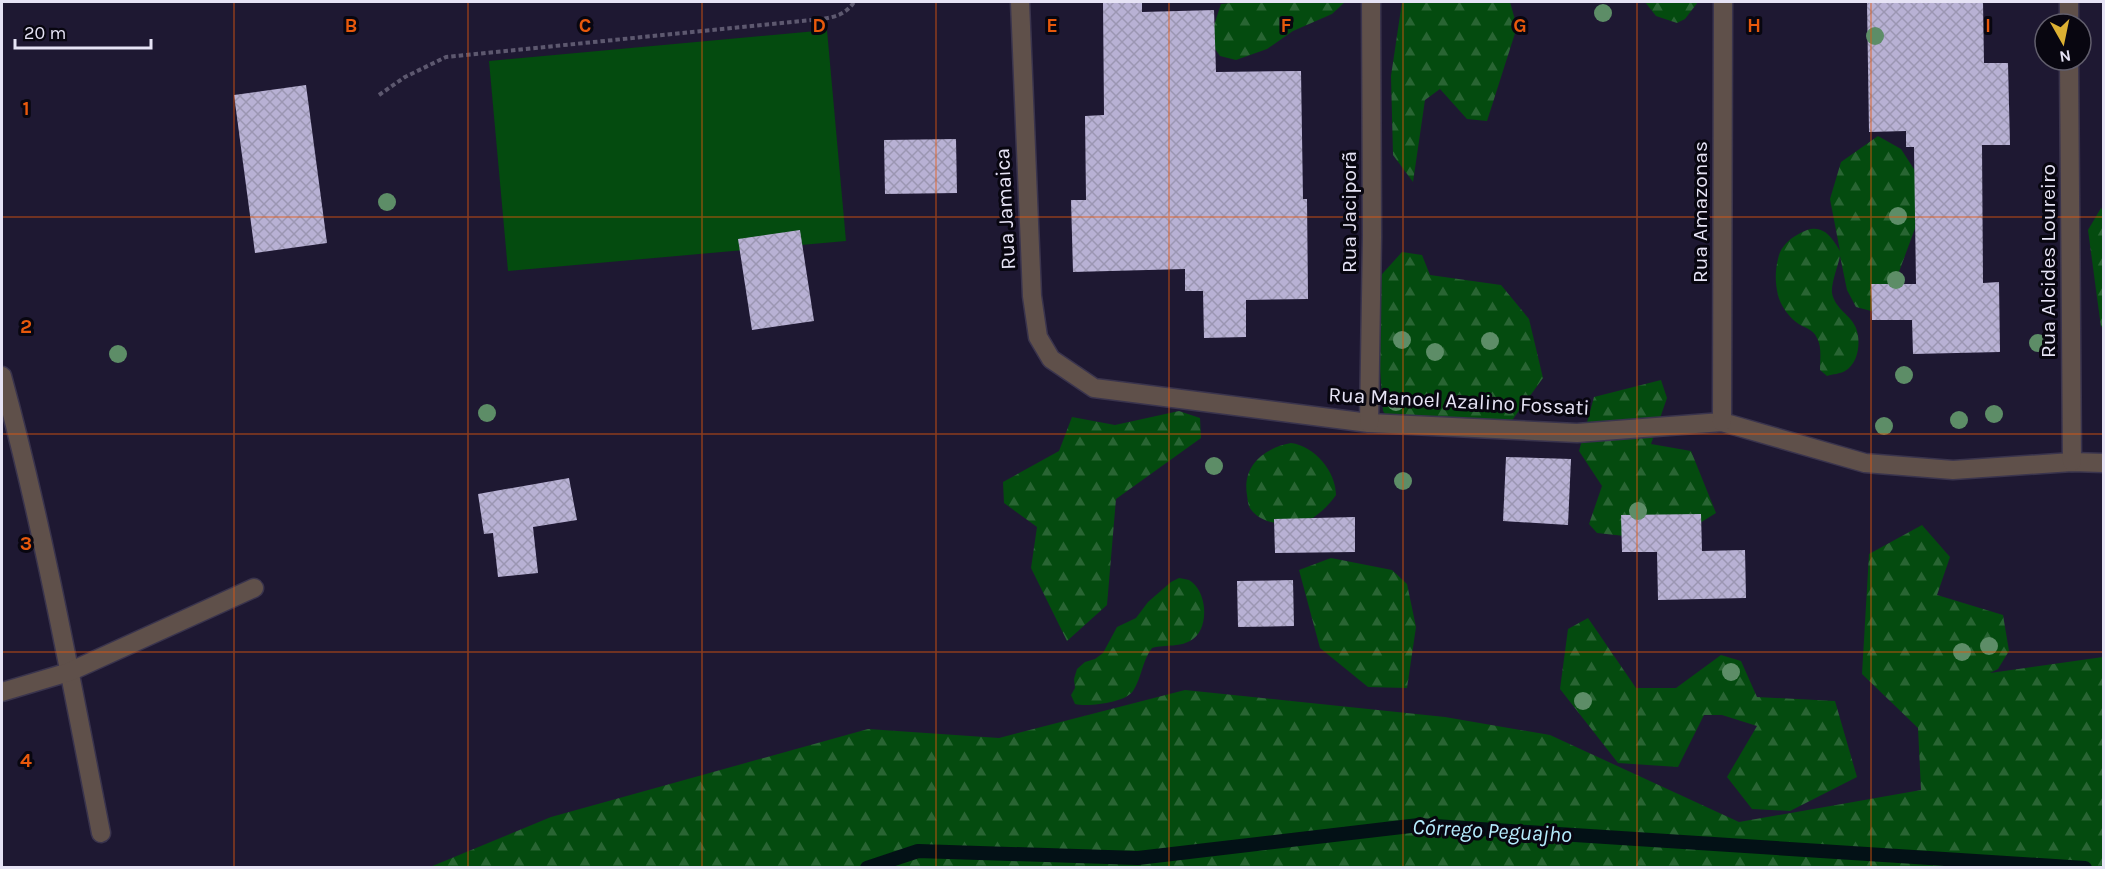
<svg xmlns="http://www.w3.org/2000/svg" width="2105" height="869" font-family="Karla,sans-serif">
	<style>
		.grass { fill: #044b0f }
		.forest { fill: url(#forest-firs) }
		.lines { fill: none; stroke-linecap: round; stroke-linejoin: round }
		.stream { stroke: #031116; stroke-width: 14 }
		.building { fill: url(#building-cross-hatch) }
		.minor-casing { stroke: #3a344d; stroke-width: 21 }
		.path { stroke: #5d586f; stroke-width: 4; stroke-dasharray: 4.5 3; stroke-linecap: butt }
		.minor { stroke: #5f504a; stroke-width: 18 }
		.tree { fill: #5d8d67 }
		.grid { fill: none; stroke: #e8590c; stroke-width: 1.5; stroke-opacity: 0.55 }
		.labels { text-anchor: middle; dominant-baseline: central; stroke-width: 6; stroke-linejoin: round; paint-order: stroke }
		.street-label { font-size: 21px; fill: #e6e3f5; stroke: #080610 }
		.water-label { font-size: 22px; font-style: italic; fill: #b5ecfd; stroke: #080610 }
		.grid-label { font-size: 20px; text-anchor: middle; font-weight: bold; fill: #e8590c; stroke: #080610; stroke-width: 6; stroke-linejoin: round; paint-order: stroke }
	</style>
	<defs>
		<pattern id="forest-firs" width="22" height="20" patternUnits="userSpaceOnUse" patternTransform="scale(1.5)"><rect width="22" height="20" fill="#044b0f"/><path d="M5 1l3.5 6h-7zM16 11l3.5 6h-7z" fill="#296533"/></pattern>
		<pattern id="building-cross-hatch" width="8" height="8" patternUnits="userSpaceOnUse" patternTransform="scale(1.5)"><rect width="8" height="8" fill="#b8b1d4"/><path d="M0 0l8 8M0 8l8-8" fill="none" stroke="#9b96b2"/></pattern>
	</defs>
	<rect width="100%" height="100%" fill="#1e1832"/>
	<path class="grass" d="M 827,30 L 846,241 L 508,271 L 489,61 Z"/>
	<g class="forest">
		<path d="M 1240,2 L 1345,2 L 1332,14 L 1293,31 L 1267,49 L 1236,60 L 1220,56 L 1209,40 L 1221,4 Z"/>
		<path d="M 1402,2 L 1510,2 L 1517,27 L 1487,121 L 1467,119 L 1440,89 L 1425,100 L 1413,182 L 1393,155 L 1391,76 Z"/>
		<path d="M 1645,2 L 1698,2 L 1685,19 L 1677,23 L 1656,16 Z"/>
		<path d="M 1878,136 L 1901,149 L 1921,180 L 1921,212 L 1896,280 L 1885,291 L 1875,312 L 1856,307 L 1847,290 L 1840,256 C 1838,266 1831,283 1832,293 C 1835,309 1851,315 1856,328 C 1861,341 1859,363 1845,371 C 1840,374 1833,374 1827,376 L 1820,370 C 1820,359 1822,347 1817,338 C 1813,328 1803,328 1796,322 C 1788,316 1780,304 1778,295 C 1775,283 1775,271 1778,259 C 1780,248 1788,240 1797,235 C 1819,221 1829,232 1840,251 L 1830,199 L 1841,162 Z"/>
		<path d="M 2101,208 L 2104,211 L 2104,325 L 2101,327 L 2088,230 Z"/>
		<path d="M 1402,252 L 1422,255 L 1430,275 L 1501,285 L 1529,319 L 1543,378 L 1510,423 L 1394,426 L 1383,411 L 1374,283 Z"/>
		<path d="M 1661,380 L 1667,398 L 1651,444 L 1691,451 L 1716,513 L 1671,541 L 1597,533 L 1589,524 L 1602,486 L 1579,451 L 1594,397 Z"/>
		<path d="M 1179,411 L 1200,418 L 1201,438 L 1116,499 L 1107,605 L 1067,641 L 1031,568 L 1037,527 L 1004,503 L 1003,482 L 1059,451 L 1072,417 L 1115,425 Z"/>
		<path d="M 1291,443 C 1315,446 1336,472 1336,495 C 1329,505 1319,515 1309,520 C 1293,528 1265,525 1253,512 C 1248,507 1248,502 1247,495 C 1242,466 1264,448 1291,443 Z"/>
		<path d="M 1922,525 L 1950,557 L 1937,595 L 2003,615 L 2009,651 L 1998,669 L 1990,673 L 2103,657 L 2103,867 L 430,867 L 551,817 L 868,729 L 999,738 L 1185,690 L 1445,717 L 1550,735 L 1739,822 L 1921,790 L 1918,728 L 1862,674 L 1869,554 Z"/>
		<path d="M 1331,558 L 1392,570 L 1407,584 L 1416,627 L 1407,688 L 1368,687 L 1320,648 L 1299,570 Z"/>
		<path d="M 1179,578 C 1183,579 1186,579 1189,580 C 1207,590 1210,627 1193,639 C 1181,648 1166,644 1152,648 C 1142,661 1142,677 1133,691 C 1125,703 1088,707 1075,704 L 1071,695 L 1075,688 L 1074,679 L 1077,669 L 1085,662 L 1095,659 L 1103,653 L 1117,627 L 1136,618 L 1148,602 L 1171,582 Z"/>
		<path d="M 1588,618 L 1636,688 L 1676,688 L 1721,655 L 1741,661 L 1757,697 L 1835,701 L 1857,777 L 1790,811 L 1752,809 L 1727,777 L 1757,726 L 1722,715 L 1704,715 L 1678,767 L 1618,763 L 1560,689 L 1568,629 Z"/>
	</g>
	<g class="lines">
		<path class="stream" d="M 867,868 L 918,851 L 1138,858 L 1419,825 L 2085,868"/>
	</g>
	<g class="building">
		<path d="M 1103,2 L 1142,2 L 1142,12 L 1214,10 L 1216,72 L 1301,71 L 1303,199 L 1307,199 L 1308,299 L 1246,300 L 1246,337 L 1204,338 L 1203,291 L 1185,291 L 1185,269 L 1073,272 L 1071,200 L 1086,200 L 1085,116 L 1104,115 Z"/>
		<path d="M 1913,2 L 1983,2 L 1984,63 L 2008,63 L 2010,145 L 1982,145 L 1983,283 L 1999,282 L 2000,352 L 1913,354 L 1912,320 L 1872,320 L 1871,284 L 1916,284 L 1914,147 L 1906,147 L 1906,131 L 1869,132 L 1867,3 Z"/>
		<path d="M 306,85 L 327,243 L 255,253 L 234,95 Z"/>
		<path d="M 956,139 L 957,193 L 885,194 L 884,140 Z"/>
		<path d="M 800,230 L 814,321 L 752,330 L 738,239 Z"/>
		<path d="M 1506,457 L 1571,459 L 1568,525 L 1503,521 Z"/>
		<path d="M 569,478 L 577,520 L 533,527 L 538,573 L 498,577 L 493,533 L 484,534 L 478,494 Z"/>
		<path d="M 1701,514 L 1702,551 L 1745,550 L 1746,598 L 1658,600 L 1657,552 L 1622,552 L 1621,515 Z"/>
		<path d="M 1355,517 L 1355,552 L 1275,553 L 1274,519 Z"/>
		<path d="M 1293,580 L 1294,626 L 1238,627 L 1237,581 Z"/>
	</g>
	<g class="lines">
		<g class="minor-casing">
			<g id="minor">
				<path d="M 1020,2 L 1032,296 L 1038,337 L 1051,359 L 1094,388 L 1369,423 L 1577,433 L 1722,422 L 1865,463 L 1953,470 L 2072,462 L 2104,463"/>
				<path d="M 2069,2 L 2069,24"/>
				<path d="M 2069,60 L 2072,462"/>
				<path d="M 2,376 C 43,526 71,680 101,833"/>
				<path d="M 1722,422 L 1723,2"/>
				<path d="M 1369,423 L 1372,237 L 1371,2"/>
				<path d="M 2,692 L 69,672 L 254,588"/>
			</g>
		</g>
		<path class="path" d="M 379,95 L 405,77 L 446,57 L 821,19 C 836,17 846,14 854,2"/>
		<use href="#minor" class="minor"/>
	</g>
	<g class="tree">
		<circle cx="1603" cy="13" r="9"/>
		<circle cx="1875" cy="36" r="9"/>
		<circle cx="387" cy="202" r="9"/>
		<circle cx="1898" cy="216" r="9"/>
		<circle cx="1896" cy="280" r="9"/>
		<circle cx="1402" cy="340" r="9"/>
		<circle cx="1490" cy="341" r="9"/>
		<circle cx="2038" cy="343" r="9"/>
		<circle cx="1435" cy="352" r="9"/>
		<circle cx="118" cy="354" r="9"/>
		<circle cx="1904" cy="375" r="9"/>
		<circle cx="1396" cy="402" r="9"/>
		<circle cx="487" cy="413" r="9"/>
		<circle cx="1994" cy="414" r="9"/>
		<circle cx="1959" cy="420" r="9"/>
		<circle cx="1884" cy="426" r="9"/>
		<circle cx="1214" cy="466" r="9"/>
		<circle cx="1403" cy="481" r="9"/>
		<circle cx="1638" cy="511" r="9"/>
		<circle cx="1989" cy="646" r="9"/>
		<circle cx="1962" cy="652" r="9"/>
		<circle cx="1731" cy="672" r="9"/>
		<circle cx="1583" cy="701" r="9"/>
	</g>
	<path class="grid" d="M 234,2 L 234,868M 468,2 L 468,868M 702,2 L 702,868M 936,2 L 936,868M 1169,2 L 1169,868M 1403,2 L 1403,868M 1637,2 L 1637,868M 1871,2 L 1871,868M 2,217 L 2104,217M 2,434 L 2104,434M 2,652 L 2104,652"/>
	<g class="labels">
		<g class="street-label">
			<text transform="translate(1005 209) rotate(-93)">Rua Jamaica</text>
			<text transform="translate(1349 212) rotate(-90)">Rua Jaciporã</text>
			<text transform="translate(1700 212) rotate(-90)">Rua Amazonas</text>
			<text transform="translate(2048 261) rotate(-90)">Rua Alcides Loureiro</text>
			<text transform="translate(1459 401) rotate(3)">Rua Manoel Azalino Fossati</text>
		</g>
		<g class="water-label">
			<text transform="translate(1492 831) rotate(3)">Córrego Peguajho</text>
		</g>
	</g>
	<g class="grid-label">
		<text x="351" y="32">B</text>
		<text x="585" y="32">C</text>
		<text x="819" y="32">D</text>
		<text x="1052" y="32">E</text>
		<text x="1286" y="32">F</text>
		<text x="1520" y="32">G</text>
		<text x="1754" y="32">H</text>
		<text x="1988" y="32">I</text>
		<text x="26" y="115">1</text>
		<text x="26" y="333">2</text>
		<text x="26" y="550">3</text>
		<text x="26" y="767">4</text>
	</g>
	<rect width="2105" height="869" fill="none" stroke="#e6e3f5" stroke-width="6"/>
	<g transform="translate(2063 42) rotate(171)"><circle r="28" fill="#080610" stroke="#615e6c" stroke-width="1.5"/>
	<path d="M0-4.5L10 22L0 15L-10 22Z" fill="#ddb133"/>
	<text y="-9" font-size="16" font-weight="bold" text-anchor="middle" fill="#e6e3f5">N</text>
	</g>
	<path d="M15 39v9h136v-9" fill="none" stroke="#e6e3f5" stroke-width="3"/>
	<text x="24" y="39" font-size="18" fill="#e6e3f5" stroke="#080610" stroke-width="4.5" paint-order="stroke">20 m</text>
</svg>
